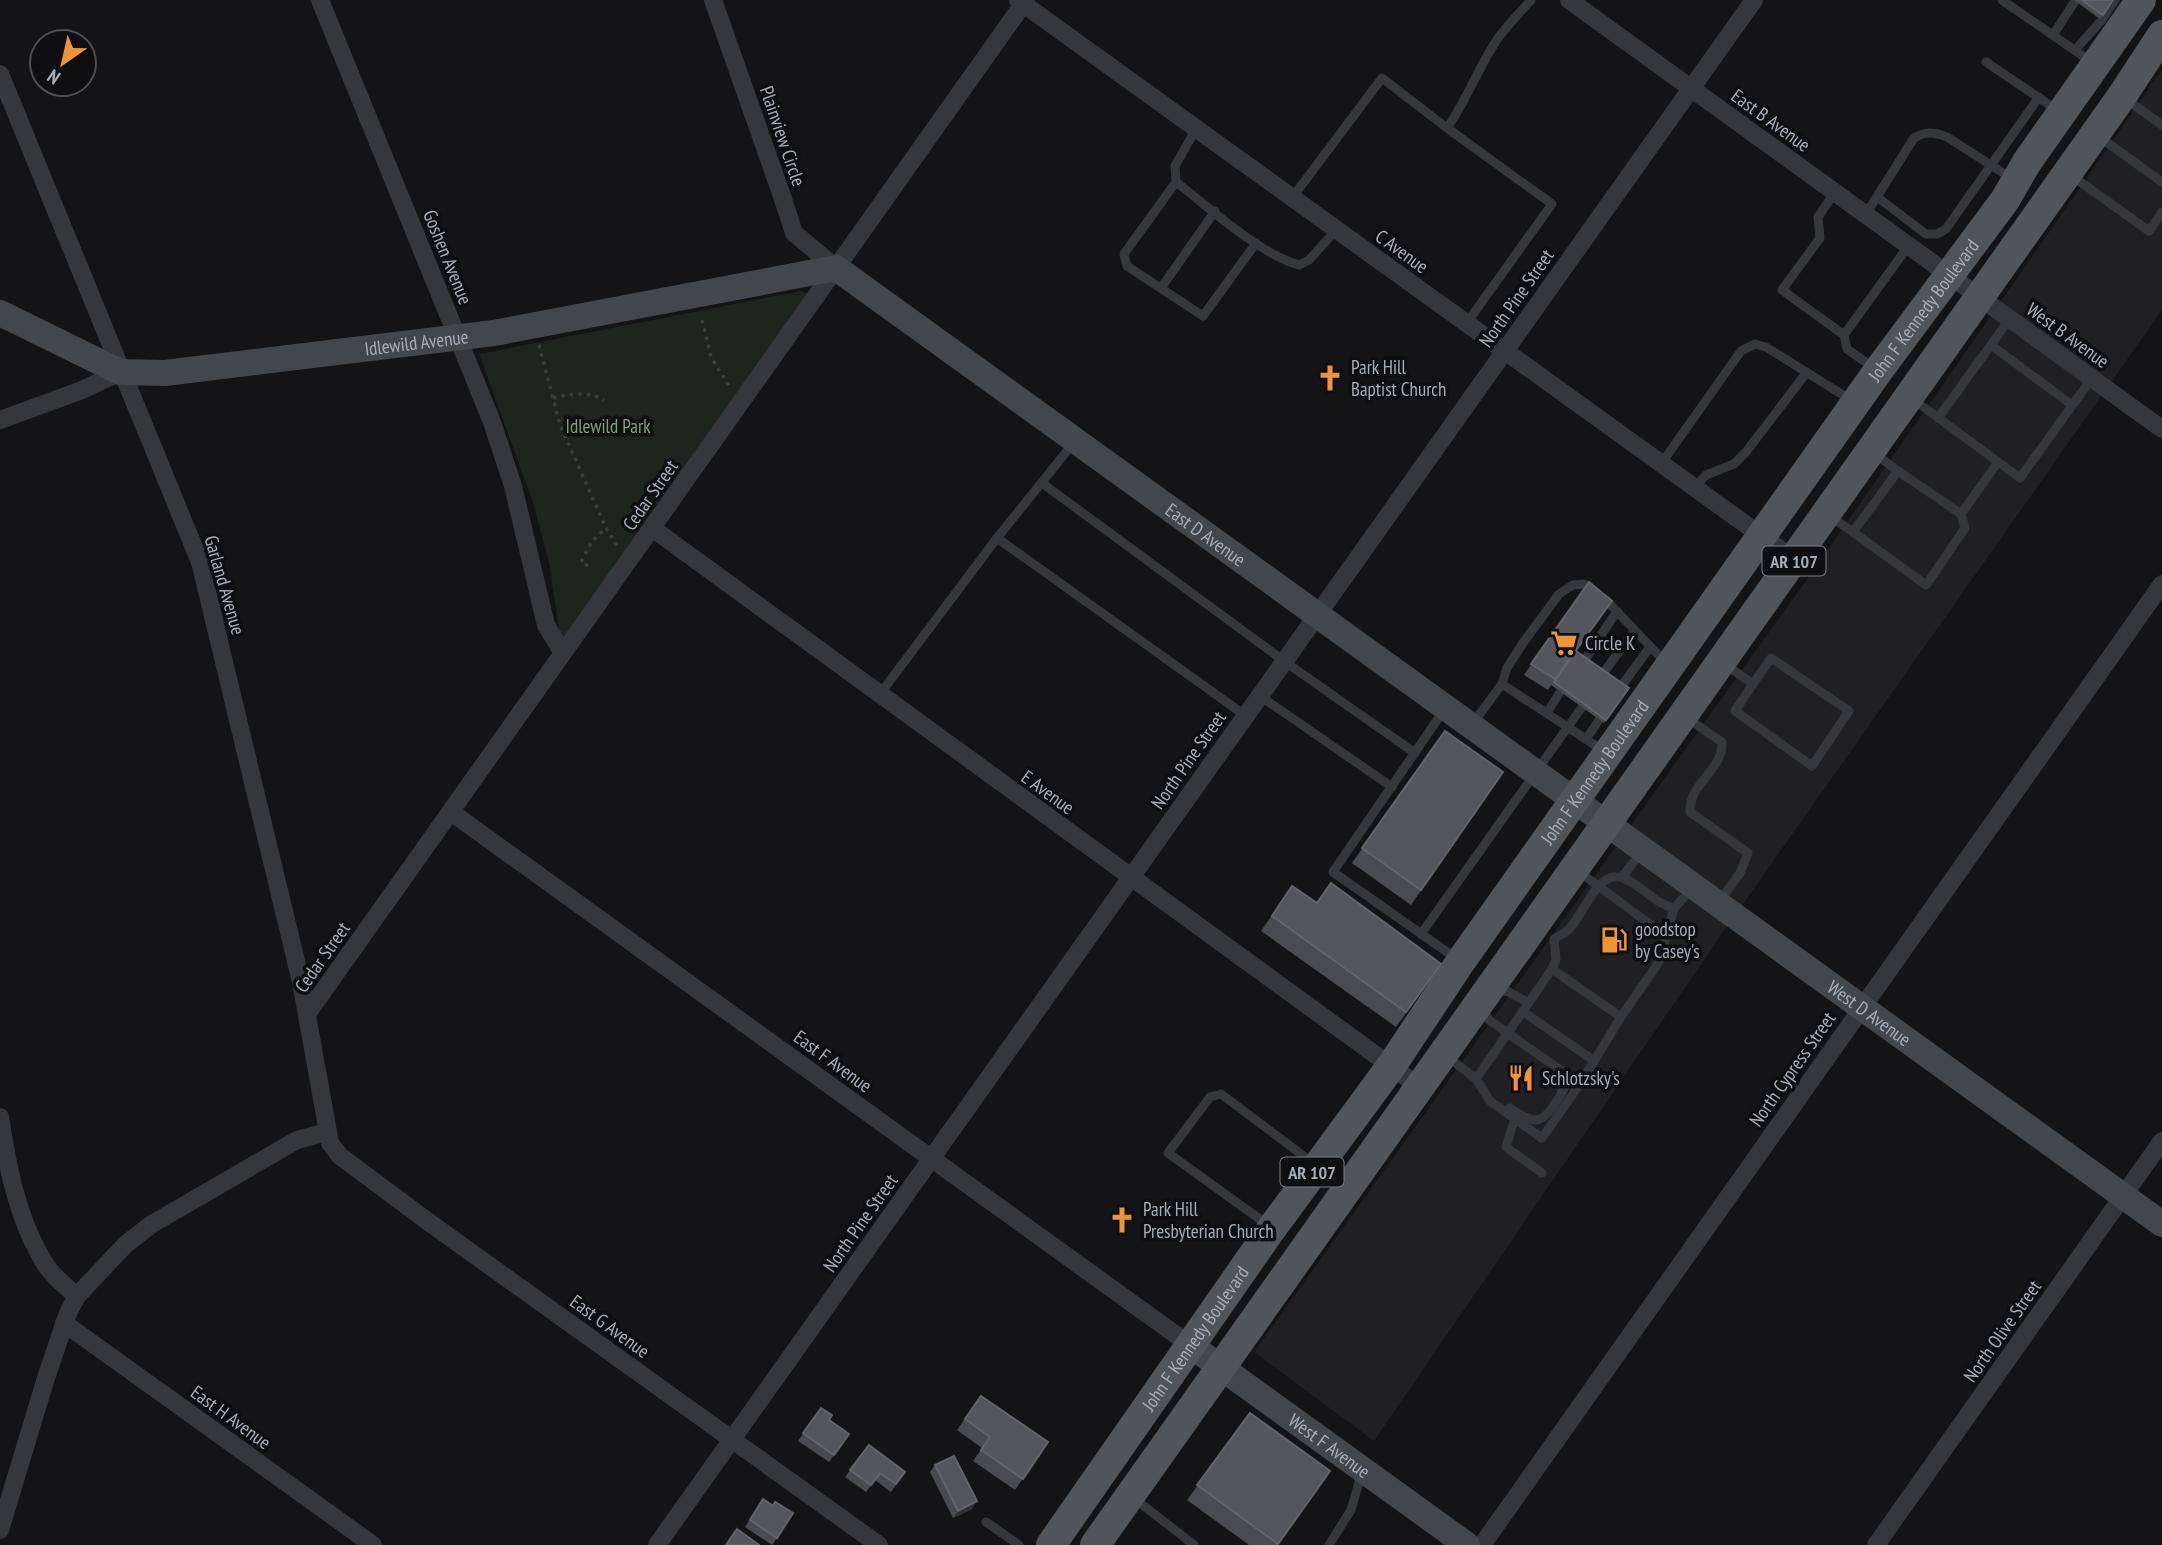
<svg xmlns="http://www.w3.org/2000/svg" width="2162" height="1545" font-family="'PT Sans Narrow',sans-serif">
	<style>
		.built { fill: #202023 }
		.green { fill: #1e251e }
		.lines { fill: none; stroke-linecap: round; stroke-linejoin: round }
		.path { stroke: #3b3e41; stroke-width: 3.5; stroke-dasharray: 3.5 5; stroke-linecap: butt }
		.lane { stroke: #35373a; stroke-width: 9 }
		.street { stroke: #35373a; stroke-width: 18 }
		.secondary { stroke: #43464a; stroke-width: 26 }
		.primary { stroke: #515459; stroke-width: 30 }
		.wall { fill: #4a4b51 }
		.shaded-wall { fill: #303135 }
		.building { fill: #54565c; stroke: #61646a; stroke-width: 2 }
		.labels { text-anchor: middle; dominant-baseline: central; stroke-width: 7; stroke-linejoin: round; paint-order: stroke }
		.shield { fill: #0f0f11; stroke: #797e84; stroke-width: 2 }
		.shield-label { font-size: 18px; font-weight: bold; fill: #a6adb6 }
		.street-label { font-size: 19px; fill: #a6adb6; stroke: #0f0f11 }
		.poi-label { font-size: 19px; fill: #a6adb6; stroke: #0f0f11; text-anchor: start }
		.park-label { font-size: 19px; fill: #80a07d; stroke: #0f0f11 }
	</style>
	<rect width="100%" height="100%" fill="#141416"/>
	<path class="built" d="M 2162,70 L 2162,310 L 1719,938 L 1374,1441 L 1254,1352 L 1813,571 Z"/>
	<path class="green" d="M 801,291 L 808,293 L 563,653 L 549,562 L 533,502 L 479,354 Z"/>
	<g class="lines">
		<g class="path">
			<path d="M 702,320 L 711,357 L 729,386"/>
			<path d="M 539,345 L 560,425 L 606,528 L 617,546"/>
			<path d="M 553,398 C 570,394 589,391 604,400"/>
			<path d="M 588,566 L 581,562 L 592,541 L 606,528"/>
		</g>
		<g class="lane">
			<path d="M 2002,0 L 2093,63"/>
			<path d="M 2053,35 L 2075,1"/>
			<path d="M 2075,50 L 2101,21 L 2115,0"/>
			<path d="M 1986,62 L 2057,110"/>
			<path d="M 2126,99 L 2162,125"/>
			<path d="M 1196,129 L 1175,166 L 1176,182 C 1210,208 1259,254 1299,265 L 1309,260 L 1336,230"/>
			<path d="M 2098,136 L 2162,182"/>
			<path d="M 2072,176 L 2149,231 L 2162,212"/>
			<path d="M 1176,182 L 1124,254 L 1127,266 L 1203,316 L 1256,243"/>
			<path d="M 1835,192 L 1818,217 L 1820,238 L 1782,290 L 1844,335"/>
			<path d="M 1877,197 L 1926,234 L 1937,234 L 1946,229 L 2039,97"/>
			<path d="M 1292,198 L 1382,78 L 1447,128"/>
			<path d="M 1866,214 L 1914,138 C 1926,131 1934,132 1947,137 L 2011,178"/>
			<path d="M 1161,288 L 1215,211"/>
			<path d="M 1466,324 L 1552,204 L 1447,128 C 1465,103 1476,73 1493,46 C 1503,29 1518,15 1531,0"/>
			<path d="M 1991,345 L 2010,318"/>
			<path d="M 1874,368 L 1847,349 L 1844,335 L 1909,245"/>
			<path d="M 1914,400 L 2020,478 L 2092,378"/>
			<path d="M 1938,418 L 1991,345 L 2072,405"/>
			<path d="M 1874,453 L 1898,471"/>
			<path d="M 1661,464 L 1741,351 L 1755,344 L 1766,347 L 1851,400"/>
			<path d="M 1042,483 L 1284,661 L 1415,753"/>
			<path d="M 1694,488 L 1706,475 L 1734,464 L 1746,452 L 1807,372"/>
			<path d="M 1831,517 L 1853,532 L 1898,471 L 1961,514 L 1998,462"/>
			<path d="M 1853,532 L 1926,585 L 1965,528 L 1961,514"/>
			<path d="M 997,538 L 1246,716"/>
			<path d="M 1584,661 L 1617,611"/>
			<path d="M 1723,663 L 1753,684 L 1735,711 L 1812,766 L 1849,711 L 1771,658 L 1753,684"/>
			<path d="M 1602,675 L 1634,631"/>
			<path d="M 1502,684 L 1604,751"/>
			<path d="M 1620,688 L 1650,647"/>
			<path d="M 880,694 L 997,538 L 1075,441"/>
			<path d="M 1260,696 L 1392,787"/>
			<path d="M 1444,710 L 1333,872 L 1457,959"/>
			<path d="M 1547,713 L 1560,692"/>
			<path d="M 1687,718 L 1722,742 C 1724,770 1689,782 1690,812 L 1748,853 L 1740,873 L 1719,902"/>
			<path d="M 1473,723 L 1502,684 L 1507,668 L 1523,643 L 1559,594 L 1573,585 L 1584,584 L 1608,602 L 1666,663"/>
			<path d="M 1586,739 L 1599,720"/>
			<path d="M 1578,871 L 1666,936"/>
			<path d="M 1622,877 L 1642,851"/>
			<path d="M 1421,934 L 1582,707"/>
			<path d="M 1552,969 L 1621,1017 L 1659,962 L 1674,908"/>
			<path d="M 1495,992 L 1507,991 L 1529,1003"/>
			<path d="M 1483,1009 L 1489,1020 L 1569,1076 C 1565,1088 1550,1119 1536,1120 C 1527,1120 1517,1113 1510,1108"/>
			<path d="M 1522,1011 L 1593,1060"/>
			<path d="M 1448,1057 L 1476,1079 L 1552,969 L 1556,960 L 1554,939 C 1558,936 1564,934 1568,930 C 1583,917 1597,868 1623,878 C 1642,885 1653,903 1674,908 L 1692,889"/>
			<path d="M 1476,1079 L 1490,1101 L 1542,1138 L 1580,1084 L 1621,1017"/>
			<path d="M 1515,1118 L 1506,1147 L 1542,1173"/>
			<path d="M 1268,1225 L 1168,1153 L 1210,1097 L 1221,1094 L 1313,1163"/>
			<path d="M 1135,1499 L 1194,1545"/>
			<path d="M 986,1522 L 1019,1545"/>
			<path d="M 1329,1545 L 1351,1510 L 1362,1472"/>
		</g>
		<g class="street">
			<path d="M 320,0 L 492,422 L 513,486 L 546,625 L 563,653"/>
			<path d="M 713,0 L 783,199 L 794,233 L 836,268"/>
			<path d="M 1018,0 L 1795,560"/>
			<path d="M 1569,0 L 2162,429"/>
			<path d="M 0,74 L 200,562 L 301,982 L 330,1143 L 340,1156 L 430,1223 L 879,1545"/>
			<path d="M 0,420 L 82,390 L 120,372"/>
			<path d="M 652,528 L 1421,1088"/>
			<path d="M 451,812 L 1190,1345"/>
			<path d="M 307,1014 L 1026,0"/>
			<path d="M 0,1117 C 7,1164 17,1216 41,1257 C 49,1273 64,1285 77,1296"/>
			<path d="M 64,1323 L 373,1545"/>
			<path d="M 0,1530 L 46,1378 L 68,1313 L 77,1296 L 126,1244 L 152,1224 L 297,1140 L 327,1132"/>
			<path d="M 657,1545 L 1754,0"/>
			<path d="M 1482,1545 L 2162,584"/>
			<path d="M 1876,1545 L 2162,1141"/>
		</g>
		<g class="secondary">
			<path id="s1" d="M 0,313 L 120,372 L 165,373 L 494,333 L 836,268 L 2162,1224"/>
			<path id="s2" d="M 1190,1345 L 1467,1545"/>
		</g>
		<g class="primary">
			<path id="s3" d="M 1051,1545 L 1272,1228 L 1392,1065 L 1461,961 L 1878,371 L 2005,200 L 2027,162 L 2141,0"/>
			<path d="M 1095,1545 L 2122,96 L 2162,35"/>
		</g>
	</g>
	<g class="wall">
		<path d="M 2074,0 L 2113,0 L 2100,19 Z"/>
		<path d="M 1589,582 L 1576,651 L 1629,688 L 1604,723 L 1551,685 L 1548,690 L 1524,675 Z"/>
		<path d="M 1445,731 L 1503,772 L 1411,905 L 1352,863 Z"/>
		<path d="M 1292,886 L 1317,903 L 1441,964 L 1396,1027 L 1261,931 Z"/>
		<path d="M 981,1396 L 1048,1442 L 1015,1490 L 973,1461 L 982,1448 L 957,1430 Z"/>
		<path d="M 821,1408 L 829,1420 L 849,1434 L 829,1462 L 798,1441 Z"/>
		<path d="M 1250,1413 L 1330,1471 L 1277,1545 L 1249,1545 L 1187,1500 Z"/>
		<path d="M 869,1445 L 905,1472 L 891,1492 L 875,1480 L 866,1492 L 845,1477 Z"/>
		<path d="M 935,1465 L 972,1509 L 953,1518 L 930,1472 Z"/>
		<path d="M 763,1499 L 777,1538 L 772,1545 L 745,1527 Z"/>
	</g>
	<path class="shaded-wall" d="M 977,1501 L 972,1509 L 953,1518 L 958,1511 Z"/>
	<g class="building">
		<path d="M 2082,0 L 2113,0 L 2103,15 Z"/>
		<path d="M 1589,582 L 1612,601 L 1555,679 L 1531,664 Z"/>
		<path d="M 1576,651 L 1629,688 L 1606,720 L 1554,682 Z"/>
		<path d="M 1445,731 L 1503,772 L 1421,890 L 1362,848 Z"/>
		<path d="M 1331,883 L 1441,964 L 1406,1012 L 1272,916 L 1292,886 L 1317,903 Z"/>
		<path d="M 981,1396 L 1048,1442 L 1023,1479 L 981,1450 L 990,1437 L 965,1419 Z"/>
		<path d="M 821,1408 L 832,1415 L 829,1420 L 849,1434 L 834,1455 L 803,1433 Z"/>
		<path d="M 1250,1413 L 1330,1471 L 1278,1544 L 1197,1485 Z"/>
		<path d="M 869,1445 L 905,1472 L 896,1484 L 880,1473 L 871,1485 L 850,1470 Z"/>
		<path d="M 954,1456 L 977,1501 L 958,1511 L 935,1465 Z"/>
		<path d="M 763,1499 L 773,1506 L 775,1502 L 793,1513 L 777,1538 L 750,1520 Z"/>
		<path d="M 737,1529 L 759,1545 L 726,1545 Z"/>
	</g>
	<defs>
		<g id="church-bare" transform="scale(2.1)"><path d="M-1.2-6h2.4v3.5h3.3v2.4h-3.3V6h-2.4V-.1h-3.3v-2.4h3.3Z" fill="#ef9433" stroke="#0f0f11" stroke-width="2.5" paint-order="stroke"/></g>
		<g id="supermarket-bare" transform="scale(2.1)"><path d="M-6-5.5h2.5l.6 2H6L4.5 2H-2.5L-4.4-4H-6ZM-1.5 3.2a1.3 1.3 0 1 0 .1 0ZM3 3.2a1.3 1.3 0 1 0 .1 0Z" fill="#ef9433" stroke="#0f0f11" stroke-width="2.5" paint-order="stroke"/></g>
		<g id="fuel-bare" transform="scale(2.1)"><path d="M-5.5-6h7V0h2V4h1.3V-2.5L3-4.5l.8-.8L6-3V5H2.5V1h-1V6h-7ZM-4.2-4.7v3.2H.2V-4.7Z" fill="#ef9433" stroke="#0f0f11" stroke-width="2.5" paint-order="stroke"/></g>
		<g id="restaurant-bare" transform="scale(2.1)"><path d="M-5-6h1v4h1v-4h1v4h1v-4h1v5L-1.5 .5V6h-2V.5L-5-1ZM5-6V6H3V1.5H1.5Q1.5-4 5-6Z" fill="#ef9433" stroke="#0f0f11" stroke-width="2.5" paint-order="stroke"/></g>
	</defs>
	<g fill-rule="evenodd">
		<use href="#church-bare" x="1330" y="378"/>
		<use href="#supermarket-bare" x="1564" y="643"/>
		<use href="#fuel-bare" x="1614" y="940"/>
		<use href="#restaurant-bare" x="1521" y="1078"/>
		<use href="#church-bare" x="1122" y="1220"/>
	</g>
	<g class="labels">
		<g class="shield">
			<rect x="1762.5" y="546.5" width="63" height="29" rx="5"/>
			<rect x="1280.5" y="1157.5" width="63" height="29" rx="5"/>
		</g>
		<g class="shield-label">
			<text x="1794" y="561">AR 107</text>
			<text x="1312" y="1172">AR 107</text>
		</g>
		<g class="street-label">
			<text transform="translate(1771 120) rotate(36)">East B Avenue</text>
			<text transform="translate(783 136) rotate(71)">Plainview Circle</text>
			<text transform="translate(1402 251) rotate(36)">C Avenue</text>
			<text transform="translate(448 257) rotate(68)">Goshen Avenue</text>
			<text transform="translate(1516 298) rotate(-55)">North Pine Street</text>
			<text stroke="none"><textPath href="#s3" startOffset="1512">John F Kennedy Boulevard</textPath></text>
			<text transform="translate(2068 335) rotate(36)">West B Avenue</text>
			<text stroke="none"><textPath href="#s1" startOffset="432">Idlewild Avenue</textPath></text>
			<text transform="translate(650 495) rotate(-55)">Cedar Street</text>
			<text stroke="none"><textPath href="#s1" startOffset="1314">East D Avenue</textPath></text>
			<text transform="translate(225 585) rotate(74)">Garland Avenue</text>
			<text transform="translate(1188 760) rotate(-55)">North Pine Street</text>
			<text stroke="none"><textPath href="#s3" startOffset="945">John F Kennedy Boulevard</textPath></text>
			<text transform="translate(1048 792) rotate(36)">E Avenue</text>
			<text transform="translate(322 957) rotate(-55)">Cedar Street</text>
			<text stroke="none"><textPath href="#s1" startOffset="2132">West D Avenue</textPath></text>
			<text transform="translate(833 1061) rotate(36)">East F Avenue</text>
			<text transform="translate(1792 1069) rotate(-55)">North Cypress Street</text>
			<text transform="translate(860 1223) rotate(-55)">North Pine Street</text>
			<text transform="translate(610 1326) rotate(36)">East G Avenue</text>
			<text transform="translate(2002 1331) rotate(-55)">North Olive Street</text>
			<text stroke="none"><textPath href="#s3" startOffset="252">John F Kennedy Boulevard</textPath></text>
			<text transform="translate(231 1417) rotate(36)">East H Avenue</text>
			<text stroke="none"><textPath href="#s2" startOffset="172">West F Avenue</textPath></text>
		</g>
		<g class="poi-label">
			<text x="1351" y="367">Park Hill<tspan x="1351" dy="22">Baptist Church</tspan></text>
			<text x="1585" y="643">Circle K</text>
			<text x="1635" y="929">goodstop<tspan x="1635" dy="22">by Casey's</tspan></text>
			<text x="1542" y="1078">Schlotzsky's</text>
			<text x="1143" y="1209">Park Hill<tspan x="1143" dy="22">Presbyterian Church</tspan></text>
		</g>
		<g class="park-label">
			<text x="608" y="426">Idlewild Park</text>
		</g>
	</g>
	<g transform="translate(63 63) rotate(214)"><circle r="33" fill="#0f0f11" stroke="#4b4e53" stroke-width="2"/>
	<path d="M0-5L12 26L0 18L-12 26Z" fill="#ef9433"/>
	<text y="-10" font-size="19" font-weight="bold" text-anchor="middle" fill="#a6adb6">N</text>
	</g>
</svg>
